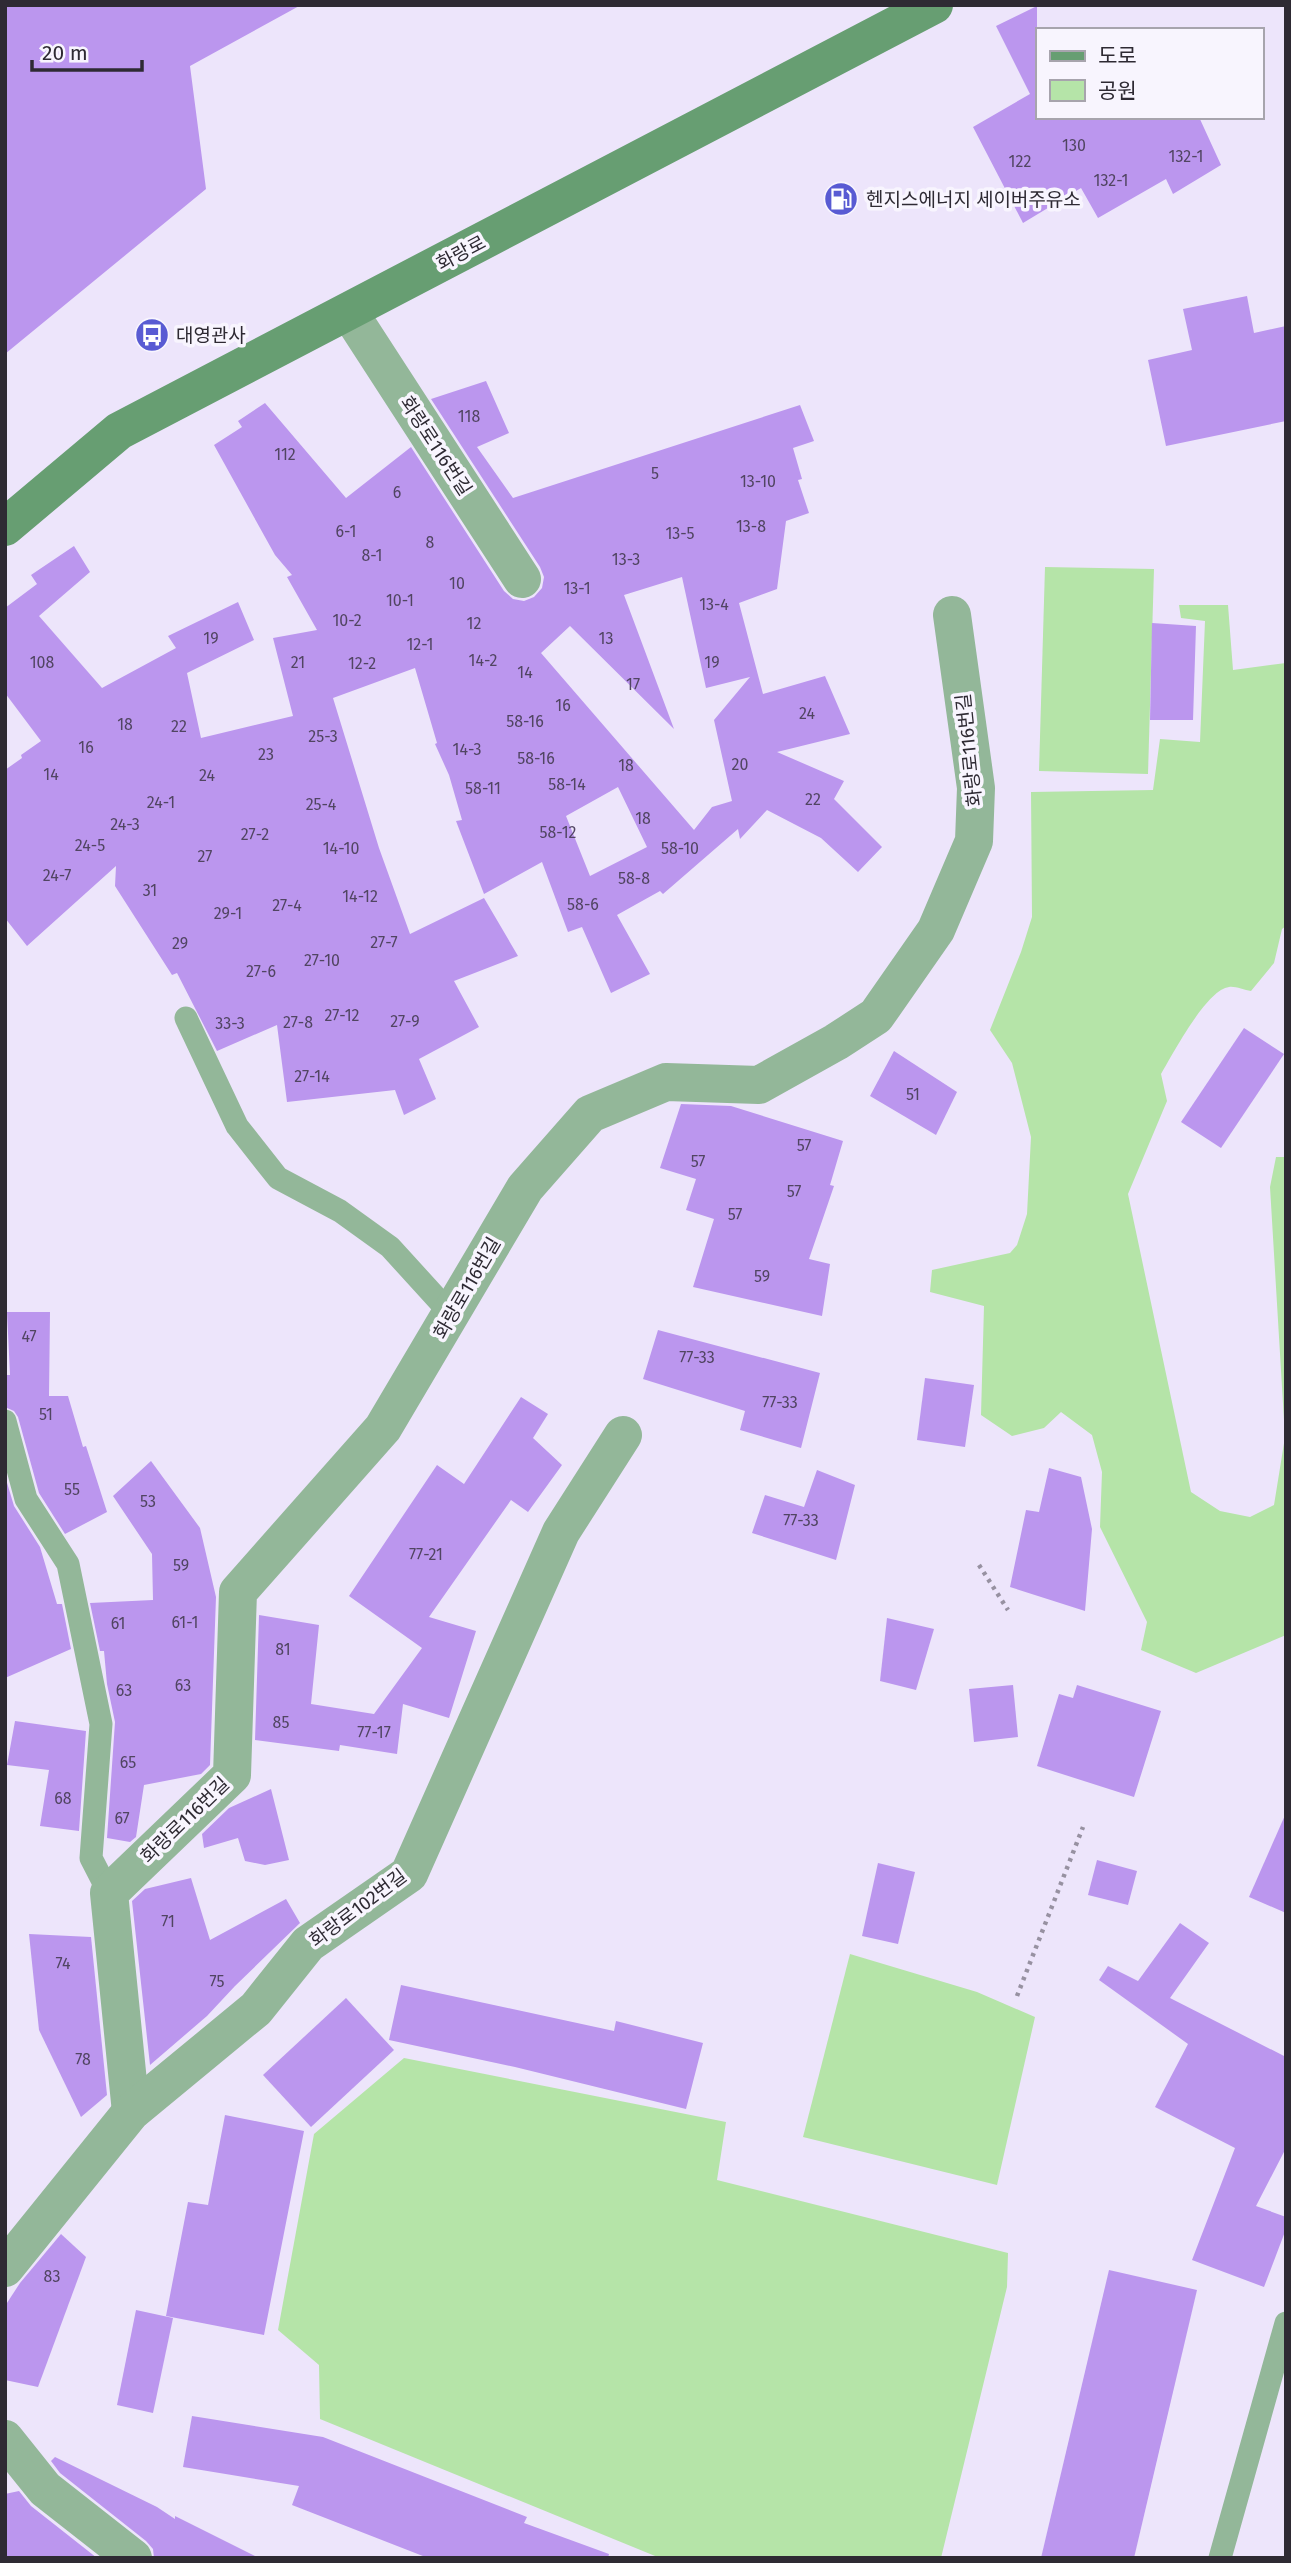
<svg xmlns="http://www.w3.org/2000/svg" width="1291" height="2563" font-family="'Fira Sans','Noto Sans KR',sans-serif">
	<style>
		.green { fill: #b5e4a8 }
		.building { fill: #bb96ee; fill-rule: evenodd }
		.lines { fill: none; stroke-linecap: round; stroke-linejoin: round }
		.path { stroke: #9791a1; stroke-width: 4.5; stroke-dasharray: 3.5 5; stroke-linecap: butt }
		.lane { stroke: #93b799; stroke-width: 23 }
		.street { stroke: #93b799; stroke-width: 38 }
		.secondary { stroke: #679e72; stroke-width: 38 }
		.labels { text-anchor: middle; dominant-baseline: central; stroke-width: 7; stroke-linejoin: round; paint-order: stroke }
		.number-label { font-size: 16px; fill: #514562 }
		.poi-label { font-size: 19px; fill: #2e2a33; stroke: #f8f5fe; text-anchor: start }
		.street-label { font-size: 19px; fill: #2e2a33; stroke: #f8f5fe }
	</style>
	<rect width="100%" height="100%" fill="#ede5fb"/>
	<g class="green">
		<path d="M 1045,567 L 1154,569 L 1148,774 L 1039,771 Z"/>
		<path d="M 1179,605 L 1228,605 L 1233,670 L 1286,663 L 1286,926 L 1282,929 L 1274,963 L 1251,991 C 1244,990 1235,986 1229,987 C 1206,990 1173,1054 1161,1074 L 1167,1101 L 1128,1194 L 1191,1492 L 1220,1511 L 1250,1517 L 1274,1505 L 1285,1437 L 1270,1187 L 1276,1157 L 1286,1157 L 1286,1635 L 1196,1673 L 1141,1650 L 1147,1622 L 1100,1527 L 1102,1472 L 1092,1435 L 1061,1412 L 1044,1428 L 1012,1436 L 981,1415 L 984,1306 L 930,1292 L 932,1270 L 1010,1253 L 1017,1245 L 1027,1214 L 1031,1137 L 1012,1063 L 990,1030 L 1021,952 L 1032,917 L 1031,792 L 1153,790 L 1160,739 L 1200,742 L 1205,621 L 1181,618 Z"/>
		<path d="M 850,1954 L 977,1992 L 1035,2017 L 997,2185 L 803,2137 Z"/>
		<path d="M 404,2058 L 726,2122 L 717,2180 L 1008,2253 L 1007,2287 L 941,2558 L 660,2558 L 320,2419 L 319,2365 L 278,2330 L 314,2134 Z"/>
	</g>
	<g class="building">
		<path d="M 5,5 L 301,5 L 190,66 L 206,189 L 5,354 Z"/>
		<path d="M 1037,6 L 1037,117 L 1199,117 L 1221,165 L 1173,194 L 1166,179 L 1098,218 L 1081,188 L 1023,223 L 973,127 L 1030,94 L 996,26 Z"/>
		<path d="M 1247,296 L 1254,333 L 1286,326 L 1286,421 L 1166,446 L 1148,360 L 1192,350 L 1183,309 Z"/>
		<path d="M 486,381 L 509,433 L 477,447 L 513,498 L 800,405 L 814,441 L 793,448 L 802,479 L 798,480 L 809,513 L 786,521 L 777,589 L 739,603 L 763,694 L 825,676 L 850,734 L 777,752 L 844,781 L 834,799 L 882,847 L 858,872 L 821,838 L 767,810 L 740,839 L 738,829 L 663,894 L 660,891 L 617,915 L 650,974 L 611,993 L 582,927 L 568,932 L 542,862 L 484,894 L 456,821 L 462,820 L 449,775 L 435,744 L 437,743 L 415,668 L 333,698 L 379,848 L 410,934 L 484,898 L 518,956 L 454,981 L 479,1027 L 419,1059 L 436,1099 L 404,1115 L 395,1090 L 287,1102 L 277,1025 L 217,1051 L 177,973 L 172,975 L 115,886 L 116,866 L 27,946 L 5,918 L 5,770 L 22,758 L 21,755 L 41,741 L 5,693 L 5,608 L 37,584 L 31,575 L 74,546 L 90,572 L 39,616 L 102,688 L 176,648 L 168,636 L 238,602 L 254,640 L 187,673 L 201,738 L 293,716 L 273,638 L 317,630 L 287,577 L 292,575 L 275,555 L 214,445 L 242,427 L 238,421 L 265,403 L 346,498 L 411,447 L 504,591 L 513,599 L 524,601 L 534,597 L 542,588 L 544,577 L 540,567 L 431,399 ZM 682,577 L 706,688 L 750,677 L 714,720 L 732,801 L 712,807 L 694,830 L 541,653 L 570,626 L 674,729 L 624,595 ZM 618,787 L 647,847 L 590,876 L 566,816 Z"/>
		<path d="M 1152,623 L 1196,626 L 1193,720 L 1150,720 Z"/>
		<path d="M 1244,1028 L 1284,1054 L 1221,1148 L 1181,1122 Z"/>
		<path d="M 894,1051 L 957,1092 L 936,1135 L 870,1096 Z"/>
		<path d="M 681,1104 L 731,1106 L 843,1141 L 830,1185 L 834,1186 L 809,1259 L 830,1264 L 822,1316 L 693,1287 L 714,1219 L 686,1210 L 696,1179 L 660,1168 Z"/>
		<path d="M 7,1312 L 50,1312 L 49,1396 L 68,1396 L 83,1447 L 86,1446 L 107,1512 L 65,1534 L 39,1493 L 18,1417 L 14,1411 L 5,1407 L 5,1375 L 10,1375 Z"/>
		<path d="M 658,1330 L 820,1373 L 801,1448 L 740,1430 L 745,1411 L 643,1379 Z"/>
		<path d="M 925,1378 L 974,1385 L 965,1447 L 917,1440 Z"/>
		<path d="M 521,1397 L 548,1414 L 533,1438 L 562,1465 L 528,1512 L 511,1500 L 429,1617 L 476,1631 L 449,1718 L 403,1704 L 397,1754 L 340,1745 L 339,1751 L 255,1740 L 259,1615 L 319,1625 L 311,1704 L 374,1714 L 422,1648 L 349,1596 L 437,1465 L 464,1484 Z"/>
		<path d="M 151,1461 L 200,1528 L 216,1597 L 210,1765 L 201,1774 L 144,1785 L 136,1837 L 130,1842 L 107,1838 L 115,1722 L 107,1684 L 104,1651 L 100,1651 L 90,1603 L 153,1600 L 152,1554 L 113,1496 Z"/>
		<path d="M 1049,1468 L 1081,1477 L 1092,1529 L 1085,1611 L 1010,1587 L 1026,1510 L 1039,1512 Z"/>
		<path d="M 817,1470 L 855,1485 L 836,1560 L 752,1533 L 765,1495 L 804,1507 Z"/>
		<path d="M 5,1476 L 14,1506 L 40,1547 L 57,1604 L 62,1604 L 71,1649 L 5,1678 Z"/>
		<path d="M 887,1618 L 934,1629 L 916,1690 L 880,1681 Z"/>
		<path d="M 1013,1685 L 1018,1737 L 974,1742 L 969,1689 Z"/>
		<path d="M 1077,1685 L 1161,1711 L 1134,1797 L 1037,1766 L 1059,1694 L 1073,1698 Z"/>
		<path d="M 15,1721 L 86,1731 L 79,1831 L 40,1826 L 49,1770 L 7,1765 Z"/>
		<path d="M 271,1789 L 289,1860 L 265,1865 L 245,1861 L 238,1838 L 204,1848 L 202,1834 L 229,1808 Z"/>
		<path d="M 1286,1813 L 1286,1913 L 1249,1897 Z"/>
		<path d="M 1097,1860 L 1137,1871 L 1128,1905 L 1088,1895 Z"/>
		<path d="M 878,1863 L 915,1872 L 898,1944 L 862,1936 Z"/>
		<path d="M 191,1878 L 210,1940 L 286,1899 L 300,1923 L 235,1986 L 207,2016 L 150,2065 L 132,1901 L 145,1889 Z"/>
		<path d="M 1180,1923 L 1209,1943 L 1170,1998 L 1286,2057 L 1286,2148 L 1256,2206 L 1286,2217 L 1286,2229 L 1264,2287 L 1192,2260 L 1235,2148 L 1155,2107 L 1188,2044 L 1099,1980 L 1108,1966 L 1138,1981 Z"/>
		<path d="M 29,1934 L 91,1937 L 107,2095 L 81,2117 L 39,2030 Z"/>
		<path d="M 401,1985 L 614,2031 L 616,2021 L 703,2043 L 686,2109 L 515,2067 L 389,2040 Z"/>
		<path d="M 346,1998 L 394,2050 L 311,2127 L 263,2075 Z"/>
		<path d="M 225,2115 L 304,2131 L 264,2335 L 166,2316 L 188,2202 L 208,2205 Z"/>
		<path d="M 61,2234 L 86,2257 L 38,2387 L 5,2380 L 5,2306 L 20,2283 Z"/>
		<path d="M 1109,2270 L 1197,2290 L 1134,2558 L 1041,2558 Z"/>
		<path d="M 136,2310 L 173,2318 L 153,2413 L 117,2405 Z"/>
		<path d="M 192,2416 L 323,2437 L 527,2517 L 524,2523 L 609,2554 L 608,2558 L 428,2558 L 292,2505 L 299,2486 L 183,2467 Z"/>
		<path d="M 55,2457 L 157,2507 L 175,2519 L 175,2516 L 259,2558 L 154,2558 L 153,2549 L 146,2541 L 60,2473 L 51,2461 Z"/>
		<path d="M 19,2491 L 31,2506 L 97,2558 L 5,2558 L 5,2494 Z"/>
	</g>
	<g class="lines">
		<g class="path">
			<path d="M 979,1565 L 1008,1610"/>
			<path d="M 1017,1996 L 1083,1827"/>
		</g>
		<g class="lane">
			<path d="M 186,1018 L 237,1126 L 278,1178 L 340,1211 L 390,1247 L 451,1314"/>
			<path d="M 5,1421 L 26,1499 L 68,1564 L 101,1724 L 91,1858 L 109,1893"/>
			<path d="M 1220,2558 L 1286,2323"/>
		</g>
		<g class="street">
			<path d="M 349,312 L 522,579"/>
			<path d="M 131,2112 L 109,1893 L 232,1775 L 238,1592 L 383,1428 L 525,1188 L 590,1114 L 666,1082 L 759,1085 L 836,1042 L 876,1016 L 936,930 L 974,841 L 976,788 L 952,615"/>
			<path d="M 5,2268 L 131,2112 L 256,2009 L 308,1944 L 409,1874 L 561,1532 L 623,1435"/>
			<path d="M 5,2439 L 45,2489 L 133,2558"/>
		</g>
		<path class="secondary" d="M 5,527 L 119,431 L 934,5"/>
	</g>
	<defs>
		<g id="fuel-disc" transform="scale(1.75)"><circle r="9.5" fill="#595bd3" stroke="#f8f5fe"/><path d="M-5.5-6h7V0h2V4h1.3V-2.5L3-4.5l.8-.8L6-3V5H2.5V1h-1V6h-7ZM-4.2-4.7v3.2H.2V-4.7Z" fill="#fff"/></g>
		<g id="bus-disc" transform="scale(1.75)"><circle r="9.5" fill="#595bd3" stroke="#f8f5fe"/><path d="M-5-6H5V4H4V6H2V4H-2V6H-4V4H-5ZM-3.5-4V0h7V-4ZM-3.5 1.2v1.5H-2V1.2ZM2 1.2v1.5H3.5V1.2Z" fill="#fff"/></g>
	</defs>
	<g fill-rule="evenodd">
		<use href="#fuel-disc" x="841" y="199"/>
		<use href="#bus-disc" x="152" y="335"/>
	</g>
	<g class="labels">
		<g class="number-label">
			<text x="1074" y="145">130</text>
			<text x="1186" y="156">132-1</text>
			<text x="1020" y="161">122</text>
			<text x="1111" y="180">132-1</text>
			<text x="469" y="416">118</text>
			<text x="285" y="454">112</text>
			<text x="655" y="473">5</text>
			<text x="758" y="481">13-10</text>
			<text x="397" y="492">6</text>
			<text x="751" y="526">13-8</text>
			<text x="346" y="531">6-1</text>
			<text x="680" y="533">13-5</text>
			<text x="430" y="542">8</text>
			<text x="372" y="555">8-1</text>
			<text x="626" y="559">13-3</text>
			<text x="457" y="583">10</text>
			<text x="577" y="588">13-1</text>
			<text x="400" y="600">10-1</text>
			<text x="714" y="604">13-4</text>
			<text x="347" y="620">10-2</text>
			<text x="474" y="623">12</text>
			<text x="211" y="638">19</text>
			<text x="606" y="638">13</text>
			<text x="420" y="644">12-1</text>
			<text x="483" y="660">14-2</text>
			<text x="42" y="662">108</text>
			<text x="298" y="662">21</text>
			<text x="712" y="662">19</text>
			<text x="362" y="663">12-2</text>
			<text x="525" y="672">14</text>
			<text x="633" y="684">17</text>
			<text x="563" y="705">16</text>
			<text x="807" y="713">24</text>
			<text x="525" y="721">58-16</text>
			<text x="125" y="724">18</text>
			<text x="179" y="726">22</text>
			<text x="323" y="736">25-3</text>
			<text x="86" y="747">16</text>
			<text x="467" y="749">14-3</text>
			<text x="266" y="754">23</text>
			<text x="536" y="758">58-16</text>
			<text x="740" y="764">20</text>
			<text x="626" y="765">18</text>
			<text x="51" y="774">14</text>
			<text x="207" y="775">24</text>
			<text x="567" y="784">58-14</text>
			<text x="483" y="788">58-11</text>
			<text x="813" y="799">22</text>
			<text x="161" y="802">24-1</text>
			<text x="321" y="804">25-4</text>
			<text x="643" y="818">18</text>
			<text x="125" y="824">24-3</text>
			<text x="558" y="832">58-12</text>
			<text x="255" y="834">27-2</text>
			<text x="90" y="845">24-5</text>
			<text x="341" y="848">14-10</text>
			<text x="680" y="848">58-10</text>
			<text x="205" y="856">27</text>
			<text x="57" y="875">24-7</text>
			<text x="634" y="878">58-8</text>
			<text x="150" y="890">31</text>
			<text x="360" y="896">14-12</text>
			<text x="583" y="904">58-6</text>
			<text x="287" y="905">27-4</text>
			<text x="228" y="913">29-1</text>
			<text x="384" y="942">27-7</text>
			<text x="180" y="943">29</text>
			<text x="322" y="960">27-10</text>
			<text x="261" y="971">27-6</text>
			<text x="342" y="1015">27-12</text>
			<text x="405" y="1021">27-9</text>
			<text x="298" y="1022">27-8</text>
			<text x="230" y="1023">33-3</text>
			<text x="312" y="1076">27-14</text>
			<text x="913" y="1094">51</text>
			<text x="804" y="1145">57</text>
			<text x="698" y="1161">57</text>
			<text x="794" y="1191">57</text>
			<text x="735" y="1214">57</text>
			<text x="762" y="1276">59</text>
			<text x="29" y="1336">47</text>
			<text x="697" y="1357">77-33</text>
			<text x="780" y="1402">77-33</text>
			<text x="46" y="1414">51</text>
			<text x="72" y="1489">55</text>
			<text x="148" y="1501">53</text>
			<text x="801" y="1520">77-33</text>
			<text x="426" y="1554">77-21</text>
			<text x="181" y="1565">59</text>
			<text x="185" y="1622">61-1</text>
			<text x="118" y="1623">61</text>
			<text x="283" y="1649">81</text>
			<text x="183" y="1685">63</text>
			<text x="124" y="1690">63</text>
			<text x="281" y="1722">85</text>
			<text x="374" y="1732">77-17</text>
			<text x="128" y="1762">65</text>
			<text x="63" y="1798">68</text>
			<text x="122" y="1818">67</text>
			<text x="168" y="1921">71</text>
			<text x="63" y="1963">74</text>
			<text x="217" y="1981">75</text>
			<text x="83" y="2059">78</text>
			<text x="52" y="2276">83</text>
		</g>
		<g class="poi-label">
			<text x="866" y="199">헨지스에너지 세이버주유소</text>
			<text x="176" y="335">대영관사</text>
		</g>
		<g class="street-label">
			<text transform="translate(461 253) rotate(-28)">화랑로</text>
			<text transform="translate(436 446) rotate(57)">화랑로116번길</text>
			<text transform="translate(969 750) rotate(-96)">화랑로116번길</text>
			<text transform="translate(467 1288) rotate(-60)">화랑로116번길</text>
			<text transform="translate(185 1820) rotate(-44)">화랑로116번길</text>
			<text transform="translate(358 1908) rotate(-37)">화랑로102번길</text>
		</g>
	</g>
	<rect width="1291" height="2563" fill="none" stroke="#2e2a33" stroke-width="14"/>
	<rect x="1036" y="28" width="228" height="91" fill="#f8f5fe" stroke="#a7a4ad" stroke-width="2"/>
	<rect x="1050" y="51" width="35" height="10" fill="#679e72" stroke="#a7a4ad" stroke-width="2"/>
	<text x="1098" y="63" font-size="21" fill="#2e2a33">도로</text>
	<rect x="1050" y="80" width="35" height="21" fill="#b5e4a8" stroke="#a7a4ad" stroke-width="2"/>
	<text x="1098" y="98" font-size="21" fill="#2e2a33">공원</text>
	<path d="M32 60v10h110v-10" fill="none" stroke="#2e2a33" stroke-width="3.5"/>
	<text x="42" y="60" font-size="21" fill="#2e2a33" stroke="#f8f5fe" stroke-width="5" paint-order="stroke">20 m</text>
</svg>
